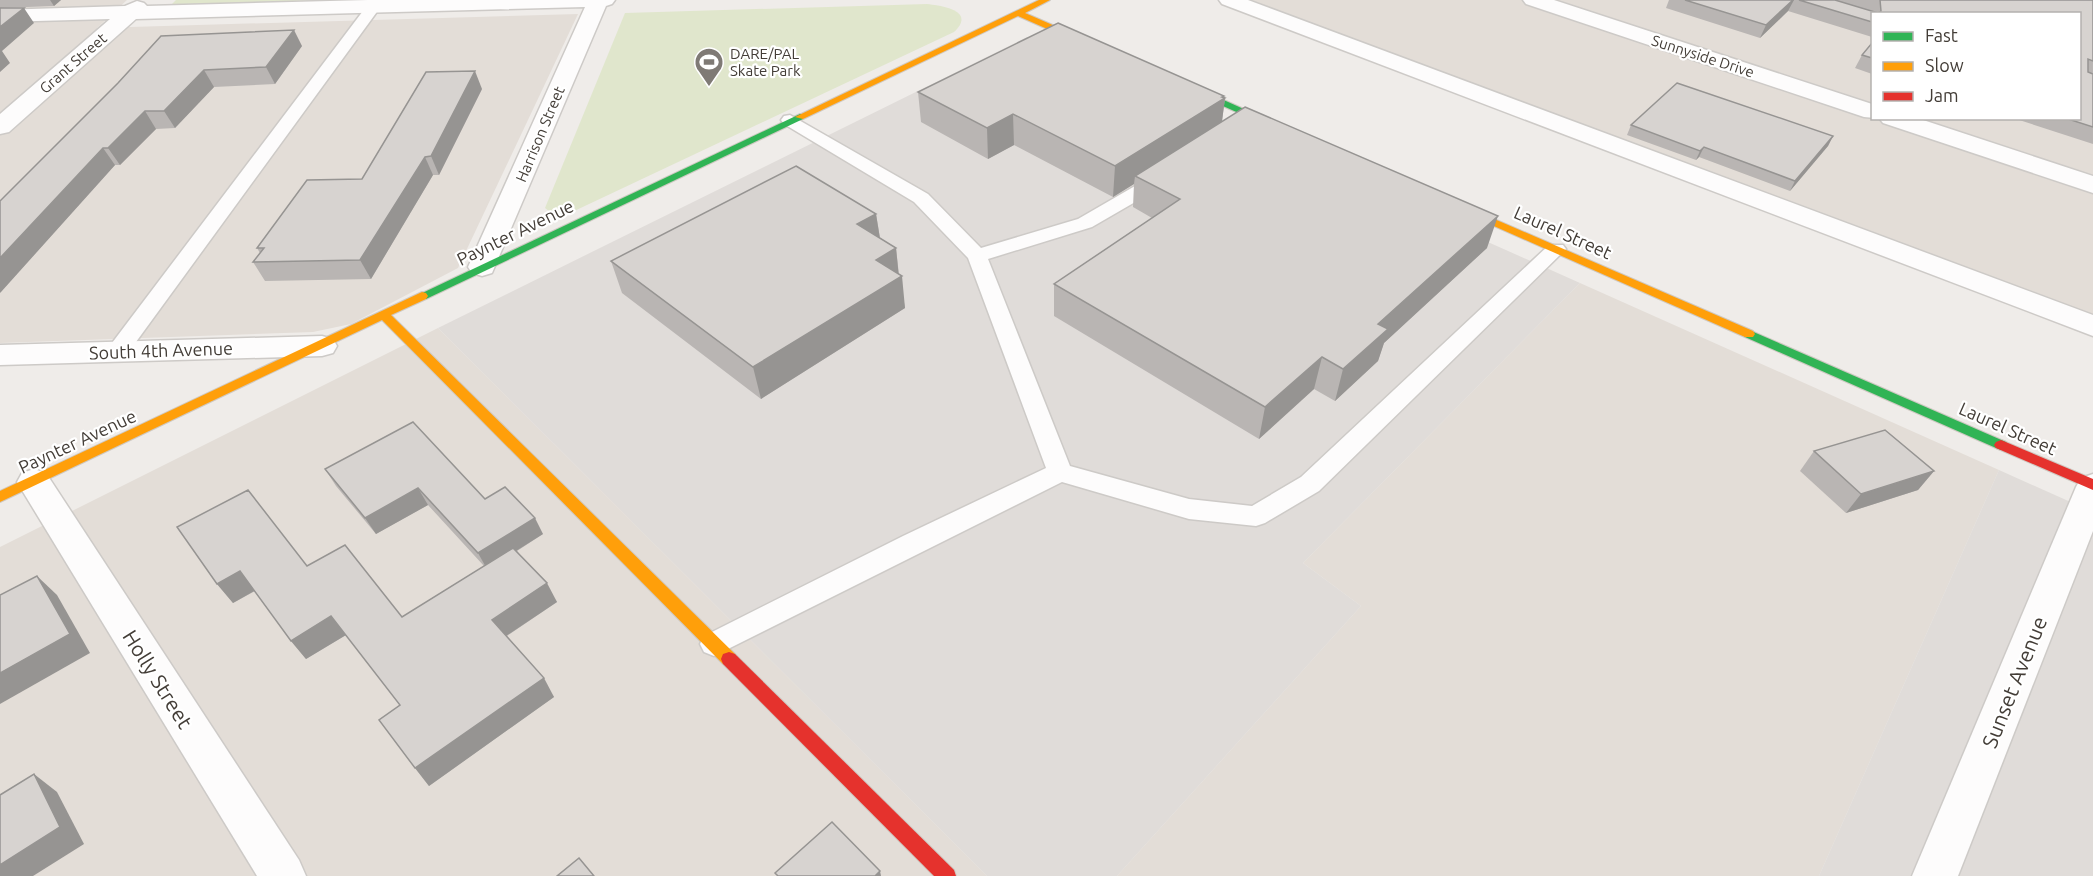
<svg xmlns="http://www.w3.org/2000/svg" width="2093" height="876" font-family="Ubuntu,sans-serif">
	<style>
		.residential { fill: #e3ddd7; fill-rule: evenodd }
		.industrial { fill: #e0dcd9 }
		.green { fill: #e0e6cc }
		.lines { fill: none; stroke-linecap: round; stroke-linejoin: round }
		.lane-casing { stroke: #cdcac7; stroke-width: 3 }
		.street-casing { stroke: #cdcac7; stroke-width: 3 }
		.fast-casing { stroke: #cfc9c2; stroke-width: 2 }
		.slow-casing { stroke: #cfc9c2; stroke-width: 2 }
		.jam-casing { stroke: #cfc9c2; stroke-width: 2 }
		.lane { fill: #fdfcfc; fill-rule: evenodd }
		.street { fill: #fdfcfc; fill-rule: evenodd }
		.fast { fill: #30b455; fill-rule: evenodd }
		.slow { fill: #ff9f0a; fill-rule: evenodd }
		.jam { fill: #e5322d; fill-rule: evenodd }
		.wall { fill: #b9b5b3 }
		.shaded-wall { fill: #969492 }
		.building { fill: #d7d3d0; stroke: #969492; stroke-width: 1.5 }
		.labels { text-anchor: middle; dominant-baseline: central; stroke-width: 4.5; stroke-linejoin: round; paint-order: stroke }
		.far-poi-label { font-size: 15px; fill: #433d37; stroke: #fff; text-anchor: start }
		.far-street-label { font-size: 15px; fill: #433d37; stroke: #fff }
		.street-label { font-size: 18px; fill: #433d37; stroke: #fff }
		.near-street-label { font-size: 21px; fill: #433d37; stroke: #fff }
	</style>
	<rect width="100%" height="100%" fill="#efece9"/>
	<g class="residential">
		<path d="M 0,0 L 127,0 L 97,28 L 578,14 L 458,268 L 351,324 L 313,332 L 0,343 Z"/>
		<path d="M 1251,0 L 2093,0 L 2093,316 ZM 1872,14 L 2080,14 L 2080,118 L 1872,118 Z"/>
		<path d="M 1580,283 L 1999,470 L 1819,876 L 1117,876 L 1361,606 L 1303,563 Z"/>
		<path d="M 438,328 L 987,876 L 0,876 L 0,547 Z"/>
	</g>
	<g class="industrial">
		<path d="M 1027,37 L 1580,283 L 1303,563 L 1361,606 L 1117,876 L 987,876 L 438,328 Z"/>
		<path d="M 1999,470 L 2093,512 L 2093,876 L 1819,876 Z"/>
	</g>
	<g class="green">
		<path d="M 176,0 L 325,0 L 171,5 Z"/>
		<path d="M 927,4 C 944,6 976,11 954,32 L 570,213 L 554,215 L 545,208 L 625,13 Z"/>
	</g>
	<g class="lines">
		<g class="lane-casing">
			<g id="lane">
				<path d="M 374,1 L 382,6 L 379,9 L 125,357 L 117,359 L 109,357 L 106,352 L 109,347 L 369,3 Z"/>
				<path d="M 790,115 L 928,194 L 981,248 L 1078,219 L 1154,175 L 1168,175 L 1170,179 L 1168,183 L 1092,227 L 988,259 L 1070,466 L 1189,499 L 1252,506 L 1301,477 L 1549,245 L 1563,245 L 1566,249 L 1319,491 L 1265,523 L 1256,526 L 1189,519 L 1062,482 L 714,656 L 704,652 L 700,644 L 704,636 L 903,536 L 1046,468 L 968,258 L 914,202 L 784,124 L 781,120 L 784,116 Z"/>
			</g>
		</g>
		<g class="street-casing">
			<g id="street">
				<path d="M 368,0 L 615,0 L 612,4 L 606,6 L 492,273 L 482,276 L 472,273 L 468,267 L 585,7 L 136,19 L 9,132 L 0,134 L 0,114 L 110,19 L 0,22 L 0,10 L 125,6 L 137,1 L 144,3 L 147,6 Z"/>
				<path d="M 1219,0 L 1248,0 L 2093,315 L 2093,336 L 1222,4 Z"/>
				<path d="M 1523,0 L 1554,0 L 1872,104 L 1872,118 L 1875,118 L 1864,117 L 1526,4 Z"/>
				<path d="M 1879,118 L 1917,118 L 2093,176 L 2093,193 L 1883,123 Z"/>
				<path d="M 322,336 L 333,339 L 337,346 L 333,353 L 322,356 L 0,365 L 0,345 Z"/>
				<path d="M 34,469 L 46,473 L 299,860 L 306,876 L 257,876 L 17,482 L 22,473 Z"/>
				<path d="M 2093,474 L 2093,531 L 1958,876 L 1912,876 L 2076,487 L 2081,478 Z"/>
			</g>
		</g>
		<g class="fast-casing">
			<g id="fast">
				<path d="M 1180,83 L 1186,83 L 1286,128 L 1285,130 L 1277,130 L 1180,87 Z"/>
				<path d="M 800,114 L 803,115 L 803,119 L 426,299 L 418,299 L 416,296 Z"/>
				<path d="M 1749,330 L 2006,442 L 2008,445 L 2001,450 L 1996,448 L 1745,337 L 1743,334 L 1745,331 Z"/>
			</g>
		</g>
		<g class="slow-casing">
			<g id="slow">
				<path d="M 1039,0 L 1050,0 L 1025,13 L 1094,43 L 1094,47 L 1088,47 L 1018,16 L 803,119 L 795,117 Z"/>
				<path d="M 1455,202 L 1753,331 L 1755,334 L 1753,337 L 1745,337 L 1451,207 L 1451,203 Z"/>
				<path d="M 422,292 L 426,293 L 428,296 L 426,299 L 391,315 L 735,654 L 737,659 L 735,664 L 729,666 L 723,664 L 382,320 L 0,502 L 0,491 Z"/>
			</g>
		</g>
		<g class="jam-casing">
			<g id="jam">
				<path d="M 2001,440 L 2093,479 L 2093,490 L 1996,448 L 1994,445 L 1996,442 Z"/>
				<path d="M 729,652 L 735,654 L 954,870 L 956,876 L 934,876 L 723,664 L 721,659 L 723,654 Z"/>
			</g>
		</g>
		<use href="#lane" class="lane"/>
		<use href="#street" class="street"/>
		<use href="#fast" class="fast"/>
		<use href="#slow" class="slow"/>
		<use href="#jam" class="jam"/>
	</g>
	<g class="wall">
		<path d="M 0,0 L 61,0 L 54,6 L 0,8 Z"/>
		<path d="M 1669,0 L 2093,0 L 2093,144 L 2013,118 L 2079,118 L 1872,14 L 1872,37 L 1788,11 L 1760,38 L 1666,8 Z"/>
		<path d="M 1872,43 L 1872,74 L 1855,68 L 1862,55 Z"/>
		<path d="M 302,46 L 275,84 L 214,87 L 175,128 L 156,129 L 120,165 L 115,165 L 0,293 L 118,83 Z"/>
		<path d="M 482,89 L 439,175 L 433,175 L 371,279 L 265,281 L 253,262 L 260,253 L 257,248 L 362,179 Z"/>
		<path d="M 918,92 L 1224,98 L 1225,98 L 1222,121 L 1487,248 L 1384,343 L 1378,361 L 1335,401 L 1314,389 L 1259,439 L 1054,316 L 1054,284 L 1152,218 L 1133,207 L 1134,184 L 1113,197 L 1014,145 L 988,159 L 921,122 Z"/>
		<path d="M 1631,125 L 1833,136 L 1828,146 L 1790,191 L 1699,157 L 1696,160 L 1627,135 Z"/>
		<path d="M 876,214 L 880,238 L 896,248 L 899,275 L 905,308 L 761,399 L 622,293 L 611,261 Z"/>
		<path d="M 1814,451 L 1934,471 L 1918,490 L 1846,513 L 1800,471 Z"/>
		<path d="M 325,469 L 485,499 L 543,534 L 517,551 L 557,602 L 507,636 L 554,697 L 429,786 L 415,768 L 400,705 L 346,635 L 306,659 L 291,641 L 255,591 L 233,603 L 217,584 L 307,566 L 402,617 L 484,566 L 428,505 L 376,534 L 336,486 Z"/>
	</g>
	<g class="shaded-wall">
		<path d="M 50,0 L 61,0 L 54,6 Z"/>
		<path d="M 1793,0 L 1794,0 L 1788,11 L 1760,38 L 1766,25 Z"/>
		<path d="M 24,8 L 34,23 L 2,51 L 10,63 L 0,72 L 0,27 Z"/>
		<path d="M 294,30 L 302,46 L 275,84 L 266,67 Z"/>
		<path d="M 204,70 L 214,87 L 175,128 L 164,111 Z"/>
		<path d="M 475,71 L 482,89 L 439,175 L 431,156 Z"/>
		<path d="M 1224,96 L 1224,99 L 1225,98 L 1221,129 L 1135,176 L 1134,184 L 1113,197 L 1115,166 Z"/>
		<path d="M 145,111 L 156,129 L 120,165 L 108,148 Z"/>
		<path d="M 1013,114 L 1014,145 L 988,159 L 987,128 Z"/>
		<path d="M 1833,136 L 1828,146 L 1790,191 L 1795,181 Z"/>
		<path d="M 1704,147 L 1699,157 L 1696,160 L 1700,151 Z"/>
		<path d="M 103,148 L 115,165 L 0,293 L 0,258 Z"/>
		<path d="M 425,157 L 433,175 L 371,279 L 360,260 Z"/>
		<path d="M 876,214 L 881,245 L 857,224 Z"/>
		<path d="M 1498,216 L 1487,248 L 1384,343 L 1378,361 L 1335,401 L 1343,369 L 1378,324 Z"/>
		<path d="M 896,248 L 899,278 L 902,276 L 905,308 L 761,399 L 753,367 L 876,260 Z"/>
		<path d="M 1322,357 L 1314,389 L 1259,439 L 1265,407 Z"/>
		<path d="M 1934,471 L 1918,490 L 1846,513 L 1861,494 Z"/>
		<path d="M 418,488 L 428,505 L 376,534 L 365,518 Z"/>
		<path d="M 535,518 L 543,534 L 487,569 L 478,553 Z"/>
		<path d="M 240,571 L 256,590 L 233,603 L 217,584 Z"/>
		<path d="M 37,576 L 57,595 L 90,653 L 0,704 L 0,673 Z"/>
		<path d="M 547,583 L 557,602 L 503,638 L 492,620 Z"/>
		<path d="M 331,616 L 346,635 L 306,659 L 291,641 Z"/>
		<path d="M 544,678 L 554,697 L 429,786 L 415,768 Z"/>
		<path d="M 34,774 L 57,792 L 84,844 L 33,876 L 0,876 L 0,865 Z"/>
		<path d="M 880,871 L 881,876 L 875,876 Z"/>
	</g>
	<g class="building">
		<path d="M 1685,0 L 1793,0 L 1766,25 Z"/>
		<path d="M 1799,0 L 1835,0 L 1878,13 L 1881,11 L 1880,0 L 2093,0 L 2093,61 L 2088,59 L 2088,72 L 2093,74 L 2093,127 L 2065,118 L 2079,118 L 2079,14 L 1872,14 L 1872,22 Z"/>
		<path d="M 0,8 L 24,8 L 0,27 Z"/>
		<path d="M 1058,23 L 1224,96 L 1222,97 L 1225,98 L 1115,166 L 1013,114 L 987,128 L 918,92 Z"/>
		<path d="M 294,30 L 266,67 L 204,70 L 164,111 L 145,111 L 108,148 L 103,148 L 0,258 L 0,201 L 118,83 L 161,36 Z"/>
		<path d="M 1872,43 L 1872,58 L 1862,55 Z"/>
		<path d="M 475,71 L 431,156 L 425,157 L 360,260 L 253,262 L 264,248 L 257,248 L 307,180 L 362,179 L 426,72 Z"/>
		<path d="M 1677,83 L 1833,136 L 1795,181 L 1704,147 L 1700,151 L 1631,125 Z"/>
		<path d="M 1245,107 L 1498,216 L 1378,324 L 1388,329 L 1343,369 L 1322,357 L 1265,407 L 1054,284 L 1180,199 L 1135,176 Z"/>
		<path d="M 796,166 L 876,214 L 857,224 L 896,248 L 876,260 L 902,276 L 753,367 L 611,261 Z"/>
		<path d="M 413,422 L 485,499 L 505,487 L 535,518 L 478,553 L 418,488 L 365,518 L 325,469 Z"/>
		<path d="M 1885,430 L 1934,471 L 1861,494 L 1814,451 Z"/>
		<path d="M 248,490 L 307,566 L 345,545 L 402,617 L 513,548 L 547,583 L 492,620 L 544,678 L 415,768 L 379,720 L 400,705 L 331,616 L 291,641 L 240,571 L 217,584 L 177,527 Z"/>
		<path d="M 37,576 L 70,634 L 0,673 L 0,595 Z"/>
		<path d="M 34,774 L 60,827 L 0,865 L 0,795 Z"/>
		<path d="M 832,822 L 880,871 L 875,876 L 778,876 L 775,873 Z"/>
		<path d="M 579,858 L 594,876 L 557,876 Z"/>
	</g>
	<defs>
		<g id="stadium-pin" transform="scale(1.5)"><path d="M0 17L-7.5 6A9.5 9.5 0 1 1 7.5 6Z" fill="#7f7a75" stroke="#fff"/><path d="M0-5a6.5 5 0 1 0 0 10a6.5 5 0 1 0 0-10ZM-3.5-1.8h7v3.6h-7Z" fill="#fff"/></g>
	</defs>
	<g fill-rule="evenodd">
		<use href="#stadium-pin" x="709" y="62"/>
	</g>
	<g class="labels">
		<g class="far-poi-label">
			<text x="730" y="53">DARE/PAL<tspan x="730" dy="17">Skate Park</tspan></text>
		</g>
		<g class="far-street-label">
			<text transform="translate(1703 56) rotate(18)">Sunnyside Drive</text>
			<text transform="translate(73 63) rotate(-41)">Grant Street</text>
			<text transform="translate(540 134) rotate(-67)">Harrison Street</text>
		</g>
		<g class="street-label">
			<text transform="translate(515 232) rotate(-26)">Paynter Avenue</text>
			<text transform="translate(1563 232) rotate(24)">Laurel Street</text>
			<text transform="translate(161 350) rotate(-2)">South 4th Avenue</text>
			<text transform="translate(2008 428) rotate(24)">Laurel Street</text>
			<text transform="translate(77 441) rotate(-25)">Paynter Avenue</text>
		</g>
		<g class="near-street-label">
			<text transform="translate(158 679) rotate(58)">Holly Street</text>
			<text transform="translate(2014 682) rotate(-68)">Sunset Avenue</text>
		</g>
	</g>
	<rect x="1871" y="12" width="210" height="108" fill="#ffffff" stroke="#b4b1af" stroke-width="1.5"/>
	<rect x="1883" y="32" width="30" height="9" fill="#30b455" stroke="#b4b1af" stroke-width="1.5"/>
	<text x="1925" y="42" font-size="18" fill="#433d37">Fast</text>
	<rect x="1883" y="62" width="30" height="9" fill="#ff9f0a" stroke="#b4b1af" stroke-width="1.5"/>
	<text x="1925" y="72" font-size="18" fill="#433d37">Slow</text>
	<rect x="1883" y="92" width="30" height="9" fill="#e5322d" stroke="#b4b1af" stroke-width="1.5"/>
	<text x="1925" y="102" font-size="18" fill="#433d37">Jam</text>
</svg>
